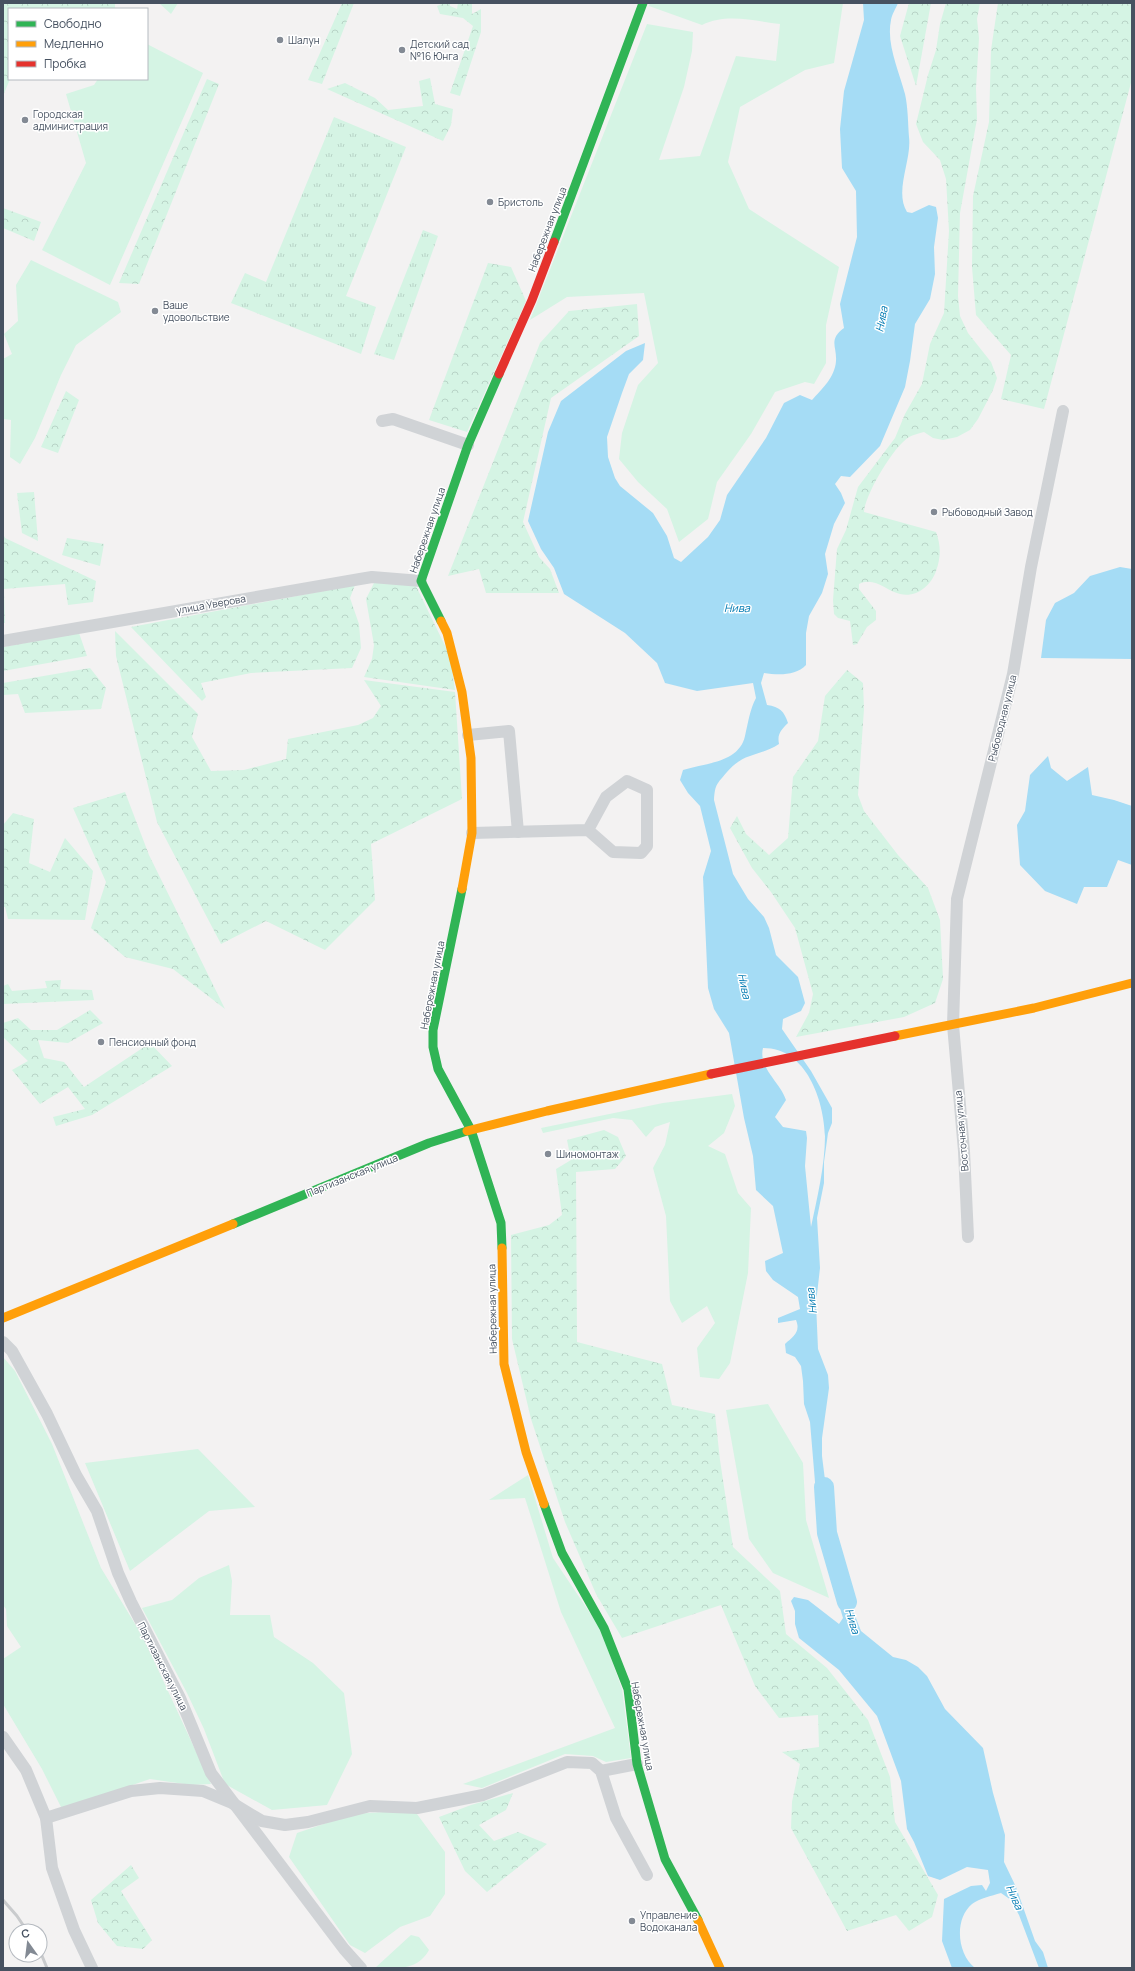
<svg xmlns="http://www.w3.org/2000/svg" width="1135" height="1971" font-family="Manrope,sans-serif">
	<style>
		.grass { fill: #d5f4e4 }
		.forest { fill: url(#forest-crowns) }
		.park { fill: url(#park-tufts) }
		.water { fill: #a5dcf5; fill-rule: evenodd }
		.lines { fill: none; stroke-linecap: round; stroke-linejoin: round }
		.river { stroke: #a5dcf5; stroke-width: 20 }
		.street { stroke: #d0d3d6; stroke-width: 12 }
		.fast { stroke: #30b455; stroke-width: 9 }
		.slow { stroke: #ff9f0a; stroke-width: 9 }
		.jam { stroke: #e5322d; stroke-width: 9 }
		.rail { stroke: #c9cbcd; stroke-width: 3 }
		.poi-dot { fill: #838a94; stroke: #fff; stroke-width: 1.5 }
		.labels { text-anchor: middle; dominant-baseline: central; stroke-width: 3; stroke-linejoin: round; paint-order: stroke }
		.poi-label { font-size: 10px; fill: #475261; stroke: #fff; text-anchor: start }
		.street-label { font-size: 10px; fill: #475261; stroke: #fff }
		.water-label { font-size: 11px; font-style: italic; fill: #017ab2; stroke: #fff }
	</style>
	<defs>
		<pattern id="forest-crowns" width="20" height="18" patternUnits="userSpaceOnUse"><rect width="20" height="18" fill="#d5f4e4"/><path d="M2 6a3 3 0 1 1 6 0M12 15a3 3 0 1 1 6 0" fill="none" stroke="#b8d3c6"/></pattern>
		<pattern id="park-tufts" width="24" height="20" patternUnits="userSpaceOnUse"><rect width="24" height="20" fill="#d5f4e4"/><path d="M3 7l-1-3M5 7V3M7 7l1-3M15 17l-1-3M17 17v-4M19 17l1-3" fill="none" stroke="#b8d3c6"/></pattern>
	</defs>
	<rect width="100%" height="100%" fill="#f3f2f2"/>
	<g class="grass">
		<path d="M 159,3 L 178,3 L 171,14 Z"/>
		<path d="M 650,3 L 843,3 L 834,63 L 805,70 L 740,107 L 728,162 L 749,209 L 839,267 L 826,325 L 826,363 L 814,384 L 805,382 L 775,392 L 751,434 L 717,482 L 708,519 L 679,542 L 667,509 L 638,482 L 619,459 L 622,433 L 638,385 L 658,363 L 644,293 L 567,297 L 530,320 L 647,24 L 693,32 L 692,51 L 684,87 L 659,160 L 700,156 L 736,56 L 776,61 L 780,24 C 755,21 726,13 702,25 L 649,6 Z"/>
		<path d="M 147,44 L 203,73 L 110,285 L 42,250 L 86,163 L 66,94 L 94,85 L 98,79 L 147,79 Z"/>
		<path d="M 31,260 L 118,302 L 121,312 L 76,345 L 61,375 L 35,438 L 20,464 L 10,457 L 11,420 L 3,419 L 3,359 L 12,354 L 4,334 L 18,321 L 16,285 Z"/>
		<path d="M 732,1094 L 735,1106 L 724,1133 L 708,1146 L 725,1154 L 738,1193 L 751,1208 L 748,1273 L 730,1363 L 719,1379 L 700,1377 L 697,1348 L 715,1323 L 707,1306 L 682,1323 L 670,1301 L 666,1216 L 653,1168 L 665,1145 L 670,1122 L 655,1127 L 646,1137 L 632,1120 L 613,1118 L 543,1133 L 541,1128 L 663,1103 Z"/>
		<path d="M 3,1357 L 15,1371 L 52,1444 L 101,1568 L 143,1637 L 211,1784 L 191,1785 L 150,1779 L 62,1809 L 42,1769 L 3,1704 L 3,1659 L 21,1647 L 7,1626 L 6,1609 L 3,1605 Z"/>
		<path d="M 768,1404 L 803,1463 L 806,1520 L 829,1598 L 773,1573 L 749,1539 L 726,1410 Z"/>
		<path d="M 198,1449 L 255,1507 L 209,1511 L 130,1571 L 85,1463 Z"/>
		<path d="M 528,1475 L 553,1558 L 600,1628 L 622,1689 L 631,1758 L 606,1762 L 593,1756 L 565,1754 L 482,1788 L 463,1784 L 615,1728 L 561,1612 L 525,1498 L 489,1500 Z"/>
		<path d="M 229,1565 L 232,1581 L 230,1615 L 270,1615 L 274,1637 L 313,1663 L 344,1693 L 352,1754 L 327,1805 L 272,1810 L 225,1784 L 204,1729 L 187,1693 L 142,1608 L 172,1600 L 199,1578 Z"/>
		<path d="M 414,1810 L 445,1852 L 445,1894 L 430,1916 L 400,1927 L 365,1953 L 350,1945 L 289,1857 L 297,1833 L 353,1814 Z"/>
		<path d="M 411,1935 L 419,1937 L 429,1950 C 417,1971 398,1968 375,1968 Z"/>
	</g>
	<g class="forest">
		<path d="M 3,3 L 115,3 L 115,9 L 9,9 L 10,79 L 3,96 Z"/>
		<path d="M 342,3 L 354,3 L 322,84 L 308,80 Z"/>
		<path d="M 444,3 L 450,3 L 450,6 L 457,9 L 458,3 L 472,3 L 472,14 L 481,9 L 481,32 L 460,96 L 450,93 L 473,26 L 463,18 L 440,14 L 437,6 Z"/>
		<path d="M 909,3 L 931,3 L 916,86 L 900,36 Z"/>
		<path d="M 946,3 L 980,3 L 977,19 L 979,38 L 976,88 L 977,119 L 960,213 L 958,296 L 960,316 L 968,333 L 991,362 L 997,378 L 993,390 L 978,419 L 970,430 L 957,437 L 943,440 L 933,438 L 924,432 C 919,433 913,435 909,437 C 893,447 865,495 864,512 L 936,532 C 941,546 941,557 936,571 C 931,586 916,598 900,594 C 887,591 874,576 859,584 L 859,589 L 876,611 L 876,620 L 867,627 L 857,644 L 853,645 L 850,621 L 838,618 L 834,614 L 833,600 L 837,549 L 846,530 L 858,487 L 895,438 L 905,414 L 922,384 L 930,344 L 944,313 L 949,231 L 946,179 L 940,160 L 923,142 L 916,124 L 928,75 L 936,50 L 940,24 Z"/>
		<path d="M 998,3 L 1132,3 L 1132,79 L 1044,409 L 1001,399 L 1011,355 L 976,315 L 972,267 L 973,196 L 989,122 L 991,50 Z"/>
		<path d="M 430,78 L 435,104 L 453,109 L 451,125 L 443,141 L 327,89 L 345,83 L 375,98 L 388,110 L 423,106 L 419,81 Z"/>
		<path d="M 207,79 L 219,84 L 139,284 L 119,283 Z"/>
		<path d="M 3,208 L 41,222 L 34,241 L 3,228 Z"/>
		<path d="M 488,263 L 511,267 L 526,301 L 467,432 L 429,420 Z"/>
		<path d="M 637,304 L 639,336 L 551,398 L 523,522 L 539,557 L 550,569 L 559,593 L 486,593 L 479,569 L 448,576 L 540,343 L 569,311 Z"/>
		<path d="M 66,391 L 79,400 L 58,453 L 41,447 Z"/>
		<path d="M 34,492 L 38,541 L 22,533 L 17,493 Z"/>
		<path d="M 3,534 L 5,538 L 96,581 L 93,602 L 68,605 L 65,584 L 4,589 L 5,623 L 3,623 Z"/>
		<path d="M 67,538 L 104,544 L 100,566 L 62,555 Z"/>
		<path d="M 380,581 L 416,586 L 450,656 L 455,690 L 364,677 L 372,659 L 374,645 L 366,599 L 374,583 Z"/>
		<path d="M 355,585 L 350,598 L 359,624 L 361,648 L 352,668 L 251,673 L 201,683 L 206,697 L 202,701 L 131,627 Z"/>
		<path d="M 115,631 L 198,714 L 192,737 L 211,771 L 244,770 L 286,759 L 288,739 L 358,725 L 373,718 L 381,706 L 364,680 L 455,692 L 462,799 L 371,844 L 375,900 L 325,950 L 266,921 L 221,944 L 157,822 L 116,656 Z"/>
		<path d="M 79,633 L 87,656 L 3,671 L 3,647 Z"/>
		<path d="M 90,668 L 106,688 L 101,709 L 25,713 L 18,694 L 3,695 L 3,683 Z"/>
		<path d="M 847,670 L 863,683 L 864,709 L 858,795 L 864,811 L 898,855 L 928,888 L 940,920 L 943,979 L 935,1003 L 904,1017 L 796,1037 L 809,1013 L 813,994 L 795,928 L 771,892 L 752,868 L 730,828 L 737,816 L 746,834 L 769,855 L 788,838 L 793,777 L 818,741 L 825,696 Z"/>
		<path d="M 125,792 L 149,855 L 225,1009 L 173,969 L 125,957 L 91,928 L 106,882 L 73,808 Z"/>
		<path d="M 13,813 L 34,819 L 29,863 L 50,872 L 65,838 L 93,871 L 85,920 L 8,919 L 5,907 L 3,907 L 3,825 Z"/>
		<path d="M 61,980 L 60,989 L 92,990 L 94,1000 L 3,1004 L 3,986 L 8,984 L 12,991 L 47,988 L 45,981 Z"/>
		<path d="M 90,1010 L 103,1023 L 68,1043 L 38,1040 L 44,1058 L 64,1062 L 84,1087 L 150,1043 L 172,1066 L 92,1115 L 56,1126 L 53,1117 L 85,1109 L 68,1087 L 40,1104 L 12,1070 L 28,1061 L 3,1037 L 3,1023 L 18,1018 L 31,1030 L 57,1030 Z"/>
		<path d="M 604,1130 L 618,1137 L 626,1156 L 615,1169 L 576,1172 L 577,1342 L 662,1364 L 672,1405 L 715,1414 L 720,1460 L 733,1547 L 780,1591 L 786,1634 L 827,1668 L 868,1720 L 890,1777 L 895,1822 L 938,1895 L 932,1917 L 909,1931 L 896,1915 L 847,1931 L 791,1828 L 792,1802 L 800,1764 L 782,1752 L 819,1747 L 818,1715 L 779,1718 L 755,1686 L 721,1605 L 622,1638 L 596,1594 L 565,1522 L 531,1419 L 512,1339 L 511,1235 L 549,1225 L 562,1215 L 556,1169 L 571,1160 L 567,1140 Z"/>
		<path d="M 513,1793 L 506,1810 L 479,1825 L 494,1841 L 518,1832 L 547,1844 L 487,1892 L 465,1871 L 439,1817 L 471,1805 Z"/>
		<path d="M 131,1865 L 139,1878 L 121,1891 L 152,1940 L 143,1949 L 117,1946 L 98,1923 L 91,1900 Z"/>
	</g>
	<g class="park">
		<path d="M 334,117 L 406,147 L 346,296 L 376,307 L 361,354 L 231,303 L 245,273 L 266,282 Z"/>
		<path d="M 423,230 L 438,236 L 394,360 L 374,354 Z"/>
	</g>
	<g class="water">
		<path d="M 863,3 L 898,3 C 896,8 892,14 891,20 C 886,44 899,71 905,94 C 908,107 908,124 909,137 C 912,160 894,191 907,212 L 912,213 L 929,205 L 936,207 L 938,218 L 934,247 L 935,274 L 930,299 L 915,324 L 910,361 L 905,387 L 880,446 L 850,477 L 841,476 L 835,484 L 841,493 L 845,503 L 834,524 L 825,554 L 828,574 L 822,593 L 809,616 L 806,633 L 806,665 C 796,676 778,675 764,673 L 761,683 L 767,705 C 780,707 784,711 788,723 C 781,730 777,734 779,744 C 759,757 744,752 727,772 C 717,784 715,784 714,800 L 733,874 L 748,899 L 764,917 L 769,928 L 776,955 L 798,977 L 805,1003 L 801,1011 L 783,1019 L 782,1029 L 811,1071 L 832,1108 L 832,1123 L 828,1133 L 824,1162 L 824,1183 L 817,1218 L 820,1268 L 816,1303 L 818,1349 L 828,1375 L 829,1388 L 822,1438 L 822,1456 L 826,1488 L 825,1530 L 832,1557 L 861,1631 L 893,1657 L 906,1660 L 918,1667 L 927,1676 L 945,1709 L 983,1748 L 993,1793 L 1005,1835 L 1004,1862 L 1016,1887 L 1035,1941 L 1043,1952 L 1048,1968 L 1039,1968 L 1019,1915 L 1011,1900 L 1001,1893 C 991,1896 980,1898 972,1904 C 954,1919 957,1954 975,1968 L 952,1968 L 942,1941 L 944,1899 L 971,1886 L 982,1885 L 986,1891 L 990,1883 L 988,1870 L 967,1867 L 940,1880 L 928,1876 L 914,1842 L 907,1829 L 901,1781 L 877,1716 L 839,1670 L 799,1638 L 795,1624 L 795,1611 L 791,1601 L 794,1597 L 808,1600 L 839,1624 L 843,1618 L 817,1531 L 817,1506 L 810,1422 L 804,1404 L 803,1381 L 801,1366 L 795,1357 L 786,1353 L 785,1344 C 793,1337 801,1332 796,1320 L 778,1323 L 778,1318 L 800,1309 L 798,1297 L 773,1280 L 766,1271 L 765,1261 L 783,1253 L 773,1206 L 756,1190 L 753,1156 L 744,1118 L 729,1033 L 714,1009 L 708,988 L 703,877 L 711,851 L 700,806 L 688,793 L 680,780 L 683,770 C 705,763 739,763 745,736 C 748,723 750,709 756,698 L 753,683 L 697,691 L 665,683 L 657,663 L 625,633 L 564,594 L 554,568 L 541,549 L 528,521 L 548,432 L 561,401 L 626,351 L 645,343 L 643,360 L 629,374 L 622,393 L 607,437 L 608,457 L 615,478 L 620,486 L 653,513 L 667,536 L 674,558 L 681,562 L 708,537 L 720,520 L 727,495 L 766,438 L 784,403 L 800,395 L 812,400 C 822,389 835,377 836,361 C 837,346 828,340 844,328 L 840,304 L 857,237 L 856,191 L 842,168 L 840,129 L 844,91 L 864,20 ZM 763,1048 C 807,1048 824,1101 825,1136 C 825,1165 817,1199 811,1227 L 805,1166 L 807,1138 L 806,1131 L 783,1127 L 775,1117 L 786,1100 C 781,1083 758,1068 763,1048 Z"/>
		<path d="M 1120,567 L 1132,569 L 1132,659 L 1041,658 L 1046,620 L 1055,603 L 1074,593 L 1090,576 Z"/>
		<path d="M 1048,756 L 1051,768 L 1067,781 L 1088,767 L 1092,795 L 1114,800 L 1132,806 L 1132,865 L 1118,860 L 1107,887 L 1084,887 L 1077,904 L 1045,891 L 1020,865 L 1017,825 L 1025,811 L 1030,775 Z"/>
	</g>
	<g class="lines">
		<path class="river" d="M 824,1487 L 827,1533 L 847,1602"/>
		<g class="street">
			<path d="M 382,421 L 393,419 L 468,445"/>
			<path d="M 3,641 L 360,579 L 372,577 L 421,581"/>
			<path d="M 468,735 L 509,731 L 518,832"/>
			<path d="M 472,833 L 588,830 L 606,797 L 627,781 L 647,790 L 647,846 L 641,853 L 613,852 L 588,830"/>
			<path d="M 968,1237 L 964,1151 L 953,1025 L 957,899 L 1013,674 L 1031,567 L 1063,411"/>
			<path d="M 3,1342 L 12,1351 L 47,1414 L 76,1475 L 97,1511 L 118,1573 L 131,1602 L 180,1698 L 211,1773 L 344,1949 L 361,1968"/>
			<path d="M 3,1737 L 26,1770 L 46,1818 L 52,1868 L 74,1930 L 92,1968"/>
			<path d="M 601,1771 L 637,1764"/>
			<path d="M 46,1818 L 131,1791 L 160,1788 L 203,1791 L 232,1803 L 262,1821 L 285,1825 L 308,1822 L 370,1806 L 417,1808 L 483,1795 L 567,1762 L 592,1763 L 601,1771 L 616,1818 L 647,1875"/>
		</g>
		<g class="fast">
			<path d="M 554,242 L 643,3"/>
			<path d="M 441,621 L 421,581 L 468,445 L 499,374"/>
			<path d="M 462,889 L 433,1030 L 433,1047 L 438,1069 L 471,1130 L 501,1223 L 502,1248"/>
			<path d="M 233,1224 L 429,1143 L 467,1131"/>
			<path d="M 544,1504 L 562,1553 L 604,1628 L 628,1689 L 637,1764 L 665,1859 L 698,1920"/>
		</g>
		<g class="slow">
			<path d="M 441,621 L 447,633 L 462,692 L 471,758 L 472,833 L 462,889"/>
			<path d="M 895,1036 L 1034,1008 L 1132,983"/>
			<path d="M 467,1131 L 547,1111 L 711,1074"/>
			<path d="M 502,1248 L 504,1364 L 526,1452 L 544,1504"/>
			<path d="M 3,1318 L 233,1224"/>
			<path d="M 698,1920 L 720,1968"/>
		</g>
		<g class="jam">
			<path d="M 499,374 L 532,300 L 554,242"/>
			<path d="M 711,1074 L 895,1036"/>
		</g>
		<g class="rail">
			<path d="M 3,1900 L 17,1916 L 27,1931"/>
			<path d="M 40,1951 L 47,1968"/>
		</g>
	</g>
	<g class="poi-dot">
		<circle cx="280" cy="40" r="4"/>
		<circle cx="402" cy="50" r="4"/>
		<circle cx="25" cy="120" r="4"/>
		<circle cx="490" cy="202" r="4"/>
		<circle cx="155" cy="311" r="4"/>
		<circle cx="934" cy="512" r="4"/>
		<circle cx="101" cy="1042" r="4"/>
		<circle cx="548" cy="1154" r="4"/>
		<circle cx="632" cy="1921" r="4"/>
	</g>
	<g class="labels">
		<g class="poi-label">
			<text x="288" y="40">Шалун</text>
			<text x="410" y="44">Детский сад<tspan x="410" dy="12">№16 Юнга</tspan></text>
			<text x="33" y="114">Городская<tspan x="33" dy="12">администрация</tspan></text>
			<text x="498" y="202">Бристоль</text>
			<text x="163" y="305">Ваше<tspan x="163" dy="12">удовольствие</tspan></text>
			<text x="942" y="512">Рыбоводный Завод</text>
			<text x="109" y="1042">Пенсионный фонд</text>
			<text x="556" y="1154">Шиномонтаж</text>
			<text x="640" y="1915">Управление<tspan x="640" dy="12">Водоканала</tspan></text>
		</g>
		<g class="street-label">
			<text transform="translate(547 229) rotate(-69)">Набережная улица</text>
			<text transform="translate(427 530) rotate(-71)">Набережная улица</text>
			<text transform="translate(211 604) rotate(-10)">улица Уверова</text>
			<text transform="translate(1002 718) rotate(-76)">Рыбоводная улица</text>
			<text transform="translate(432 985) rotate(-79)">Набережная улица</text>
			<text transform="translate(961 1131) rotate(-95)">Восточная улица</text>
			<text transform="translate(352 1175) rotate(-22)">Партизанская улица</text>
			<text transform="translate(492 1309) rotate(-91)">Набережная улица</text>
			<text transform="translate(163 1666) rotate(63)">Партизанская улица</text>
			<text transform="translate(643 1726) rotate(80)">Набережная улица</text>
		</g>
		<g class="water-label">
			<text transform="translate(881 319) rotate(-79)">Нива</text>
			<text x="737" y="607">Нива</text>
			<text transform="translate(745 986) rotate(79)">Нива</text>
			<text transform="translate(811 1301) rotate(-97)">Нива</text>
			<text transform="translate(853 1621) rotate(73)">Нива</text>
			<text transform="translate(1015 1897) rotate(66)">Нива</text>
		</g>
	</g>
	<rect width="1135" height="1971" fill="none" stroke="#475261" stroke-width="8"/>
	<rect x="8" y="8" width="140" height="72" fill="#ffffff" stroke="#b5bac0"/>
	<rect x="16" y="21" width="20" height="6" fill="#30b455" stroke="#b5bac0"/>
	<text x="44" y="28" font-size="12" fill="#475261">Свободно</text>
	<rect x="16" y="41" width="20" height="6" fill="#ff9f0a" stroke="#b5bac0"/>
	<text x="44" y="48" font-size="12" fill="#475261">Медленно</text>
	<rect x="16" y="61" width="20" height="6" fill="#e5322d" stroke="#b5bac0"/>
	<text x="44" y="68" font-size="12" fill="#475261">Пробка</text>
	<g transform="translate(28 1943) rotate(346)"><circle r="19" fill="#ffffff" stroke="#b5bac0"/>
	<path d="M0-3L7 15L0 10L-7 15Z" fill="#838a94"/>
	<text y="-6" font-size="11" font-weight="bold" text-anchor="middle" fill="#475261">С</text>
	</g>
</svg>
